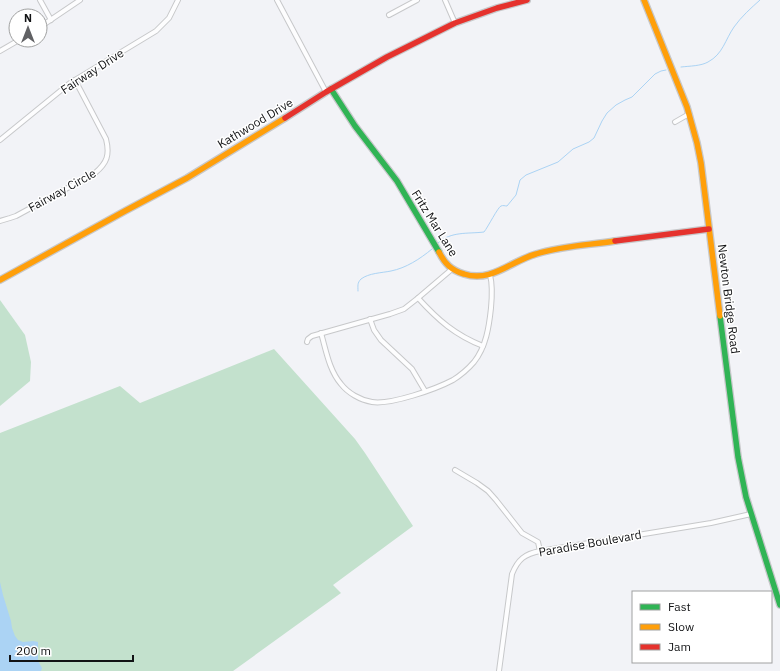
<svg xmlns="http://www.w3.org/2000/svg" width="780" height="671" font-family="'IBM Plex Sans',sans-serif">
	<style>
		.green { fill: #c3e1cd }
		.water { fill: #abd3f4 }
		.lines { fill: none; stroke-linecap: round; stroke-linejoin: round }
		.stream { stroke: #abd3f4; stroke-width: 1 }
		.street-casing { stroke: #c7c8ca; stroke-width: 6 }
		.fast-casing { stroke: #c7c8ca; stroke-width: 8 }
		.slow-casing { stroke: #c7c8ca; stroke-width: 8 }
		.jam-casing { stroke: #c7c8ca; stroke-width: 8 }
		.street { stroke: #fdfdfe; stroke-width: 4 }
		.fast { stroke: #30b455; stroke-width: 5.5 }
		.slow { stroke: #ff9f0a; stroke-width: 5.5 }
		.jam { stroke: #e5322d; stroke-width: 5.5 }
		.labels { text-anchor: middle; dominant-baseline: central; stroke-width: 3; stroke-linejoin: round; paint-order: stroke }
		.street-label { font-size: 12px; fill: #121315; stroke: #fff }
	</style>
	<rect width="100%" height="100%" fill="#f2f3f7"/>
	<g class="green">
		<path d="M 0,300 L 25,335 L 31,362 L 30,381 L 0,406 Z"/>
		<path d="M 274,349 L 355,439 L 365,453 L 413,526 L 333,585 L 341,593 L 233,671 L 0,671 L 0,433 L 120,386 L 140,403 Z"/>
	</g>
	<path class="water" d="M 0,582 L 3,595 L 11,621 L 12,628 L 15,636 L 18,640 L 23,642 L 33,641 L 38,642 L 38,661 L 42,668 L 41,671 L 0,671 Z"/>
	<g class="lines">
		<g class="stream">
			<path d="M 681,67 C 690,66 701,66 708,62 C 723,54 725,40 734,27 C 741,17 751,8 760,0"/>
			<path d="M 438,243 C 451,231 468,234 484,232 C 488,227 498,207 501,206 C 503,205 505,206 507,206 L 516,195 L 520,180 L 526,175 L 558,162 L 573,149 L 589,142 L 594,138 L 602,121 L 607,113 L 616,105 L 625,100 L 632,97 L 655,74 L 661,71 L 666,70"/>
			<path d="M 358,291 C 358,286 357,283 361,279 C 369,273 381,273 391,271 C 406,268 420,259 432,249"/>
		</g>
		<g class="street-casing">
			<g id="street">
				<path d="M 40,0 L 51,20"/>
				<path d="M 277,0 L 326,92"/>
				<path d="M 445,0 L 455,23"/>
				<path d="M 389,15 L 417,0"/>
				<path d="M 40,27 L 80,0"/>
				<path d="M 0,51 L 19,40"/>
				<path d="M 675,122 L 689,114"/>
				<path d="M 0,140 L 70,83 L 156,31 L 169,18 L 178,0"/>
				<path d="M 0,221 L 10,218 L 16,216 L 95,173 C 107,163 110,155 106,139 L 75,80"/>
				<path d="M 418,298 C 438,320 455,335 483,346"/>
				<path d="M 370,319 L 374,330 L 381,340 L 412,369 L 425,391"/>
				<path d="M 321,333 C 326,350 329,370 341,384 C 348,393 360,400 372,402 C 391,405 436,389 453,380 C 461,375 468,369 474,362 C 486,347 489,327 491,308 C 492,297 493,286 490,275"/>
				<path d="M 307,342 L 308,339 L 312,336 L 390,314 L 404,309 L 418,298 L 452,269"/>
				<path d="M 455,470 L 477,483 L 488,491 L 496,500 L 522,533 L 538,542 L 540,551"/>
				<path d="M 499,671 L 512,574 C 518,559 525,554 540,551 L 711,523 L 751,514"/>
			</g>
		</g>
		<g class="fast-casing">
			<g id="fast">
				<path d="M 331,89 L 355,126 L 397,181 L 439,252"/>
				<path d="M 720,316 L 738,457 L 746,497 L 780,605"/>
			</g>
		</g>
		<g class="slow-casing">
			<g id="slow">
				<path d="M 644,0 L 687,107 L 697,143 L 701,163 L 720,316"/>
				<path d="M 439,252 C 445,264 451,270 464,274 C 491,283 511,261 536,254 C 561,246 589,245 615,241"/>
				<path d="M 0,280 L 125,211 L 187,178 L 285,118"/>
			</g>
		</g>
		<g class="jam-casing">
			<g id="jam">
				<path d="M 285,118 L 326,92 L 387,57 L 455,23 L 497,8 L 527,0"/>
				<path d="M 615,241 L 709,229"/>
			</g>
		</g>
		<use href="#street" class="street"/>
		<use href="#fast" class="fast"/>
		<use href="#slow" class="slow"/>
		<use href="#jam" class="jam"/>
	</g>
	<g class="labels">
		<g class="street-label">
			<text transform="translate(92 71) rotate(-33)">Fairway Drive</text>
			<text transform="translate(255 123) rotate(-31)">Kathwood Drive</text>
			<text transform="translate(62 190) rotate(-29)">Fairway Circle</text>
			<text transform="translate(435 223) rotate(58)">Fritz Mar Lane</text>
			<text transform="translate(729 299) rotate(83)">Newton Bridge Road</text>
			<text transform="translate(590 543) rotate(-10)">Paradise Boulevard</text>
		</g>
	</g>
	<rect x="632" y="591" width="140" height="72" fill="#ffffff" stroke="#a0a1a1"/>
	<rect x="640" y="604" width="20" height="6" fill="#30b455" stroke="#a0a1a1"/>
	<text x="668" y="611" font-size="12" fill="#121315">Fast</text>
	<rect x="640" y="624" width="20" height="6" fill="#ff9f0a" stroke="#a0a1a1"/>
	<text x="668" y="631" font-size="12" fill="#121315">Slow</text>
	<rect x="640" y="644" width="20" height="6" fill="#e5322d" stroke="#a0a1a1"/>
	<text x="668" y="651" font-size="12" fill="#121315">Jam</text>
	<g transform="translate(28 28)"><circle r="19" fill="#ffffff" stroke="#a0a1a1"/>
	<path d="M0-3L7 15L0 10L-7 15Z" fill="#606164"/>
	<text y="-6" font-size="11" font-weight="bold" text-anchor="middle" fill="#121315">N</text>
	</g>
	<path d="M10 655v6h123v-6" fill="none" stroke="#121315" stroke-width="2"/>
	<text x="16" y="655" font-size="12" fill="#121315" stroke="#ffffff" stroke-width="3" paint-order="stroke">200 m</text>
</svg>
